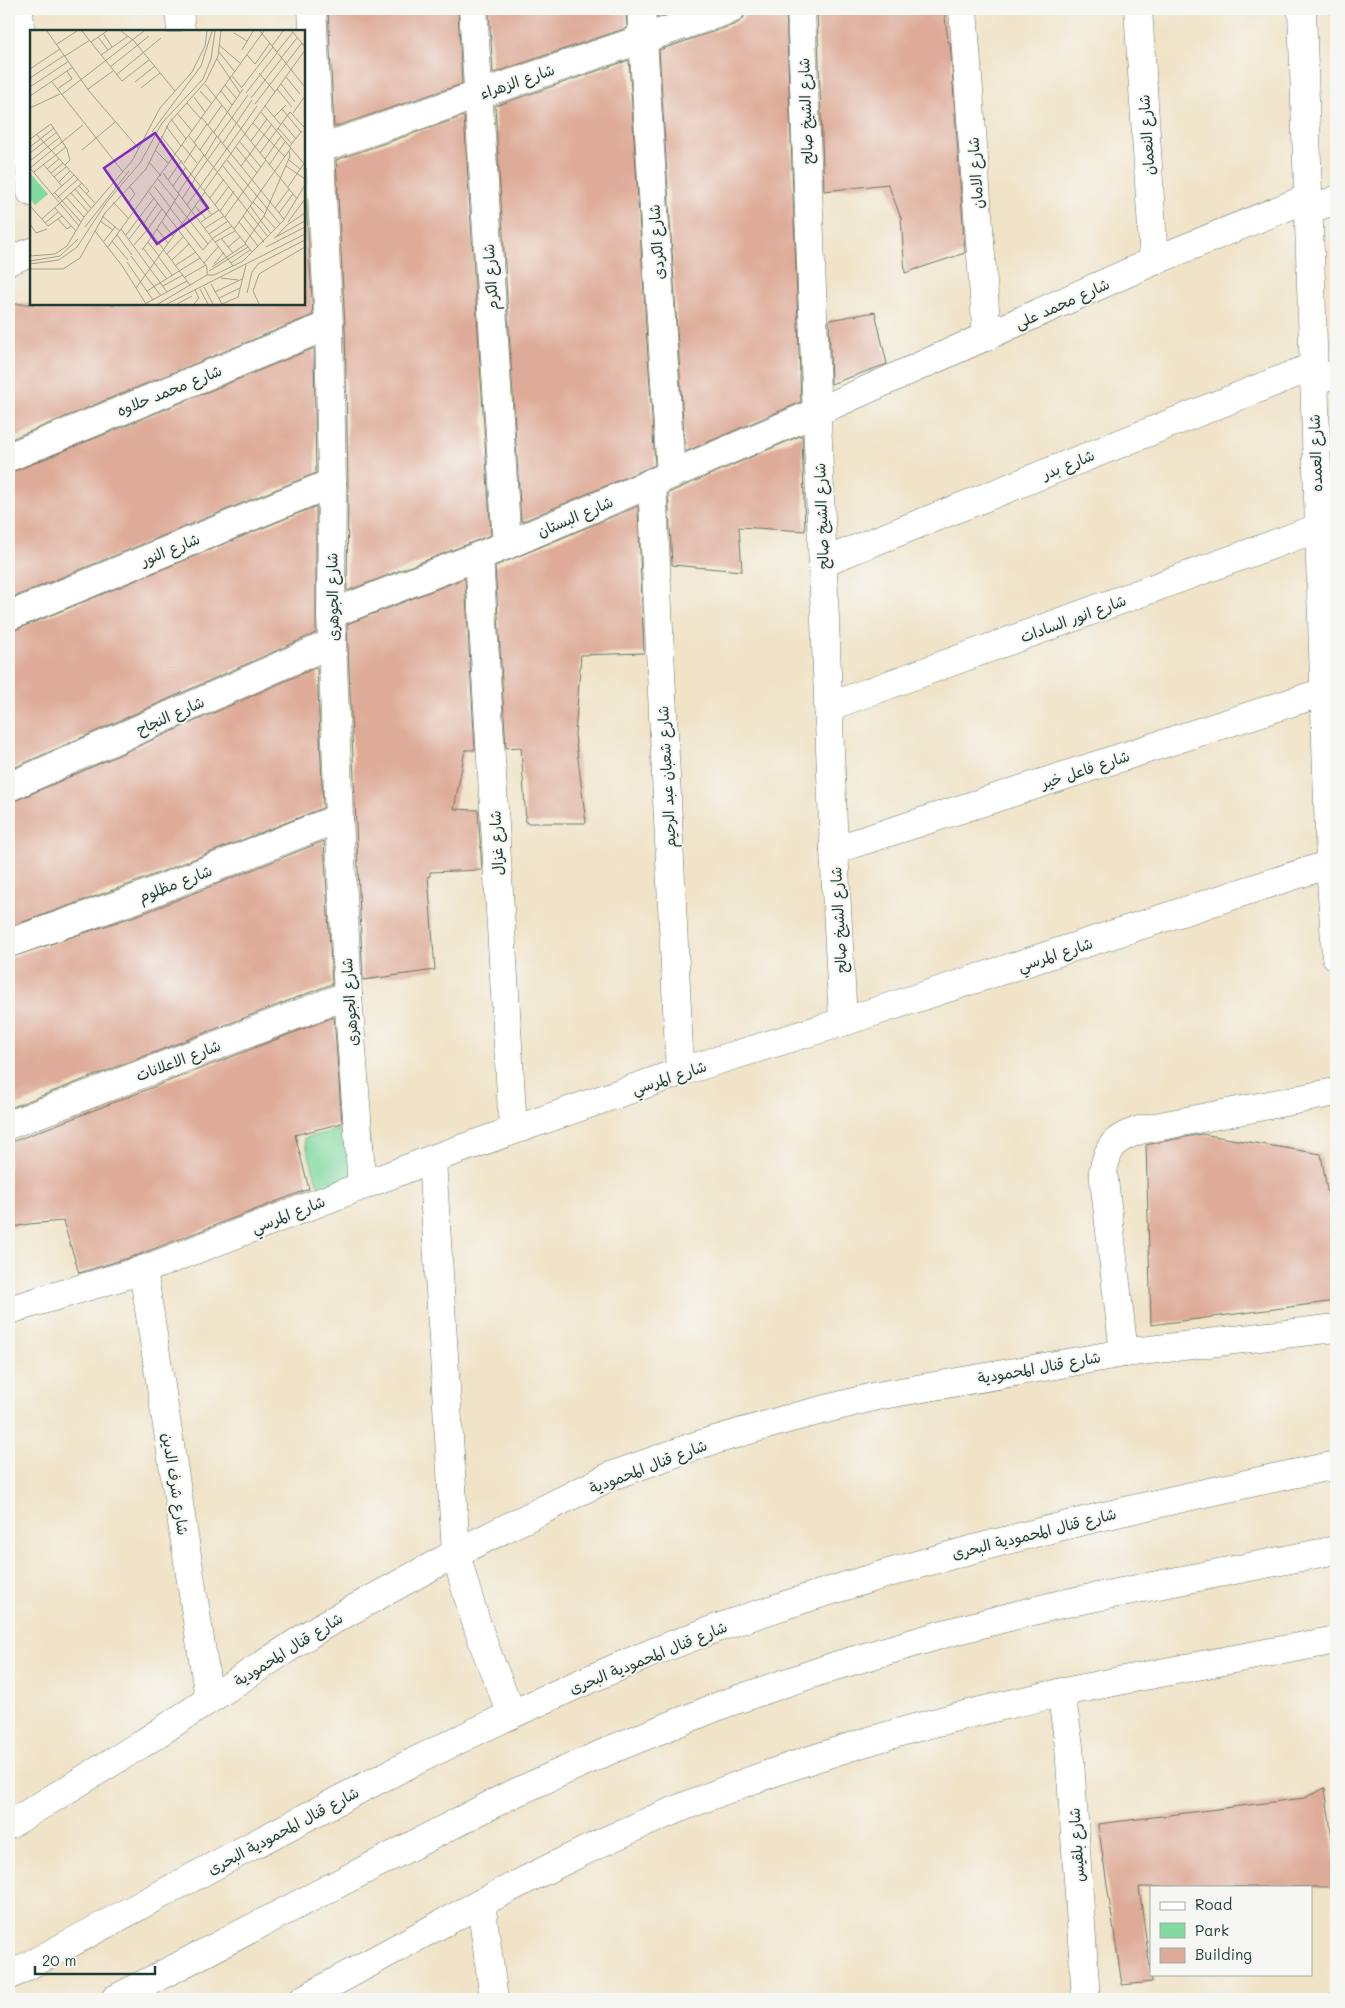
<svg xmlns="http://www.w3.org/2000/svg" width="1345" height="2008" font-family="Mali,'Playpen Sans Arabic',sans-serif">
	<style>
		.green { fill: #81daa0; stroke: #508c6a }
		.building { fill: #deab98 }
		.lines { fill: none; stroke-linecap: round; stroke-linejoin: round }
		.street-casing { stroke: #687767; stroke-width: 29 }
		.secondary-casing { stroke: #687767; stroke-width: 29 }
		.street { stroke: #fff; stroke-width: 28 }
		.secondary { stroke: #fff; stroke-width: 28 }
		.labels { text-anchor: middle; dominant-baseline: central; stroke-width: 4; stroke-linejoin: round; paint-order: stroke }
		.street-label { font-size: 15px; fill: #1f3d34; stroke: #f6f6f2 }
		.inset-road { fill: none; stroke: #9ca18c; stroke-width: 1 }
		.view { fill: #7b2cbf; fill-opacity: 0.15; stroke: #7b2cbf; stroke-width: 2.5 }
		.inset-edge { fill: none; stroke: #1f3d34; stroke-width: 2.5 }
	</style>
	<rect width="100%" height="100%" fill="#f6f6f2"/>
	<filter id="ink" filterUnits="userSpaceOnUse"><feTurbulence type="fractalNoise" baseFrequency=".02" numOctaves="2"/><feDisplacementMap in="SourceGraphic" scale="10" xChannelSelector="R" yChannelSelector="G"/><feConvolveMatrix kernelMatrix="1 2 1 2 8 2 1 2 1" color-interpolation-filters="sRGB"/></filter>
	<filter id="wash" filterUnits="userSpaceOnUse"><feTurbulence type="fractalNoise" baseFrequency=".0096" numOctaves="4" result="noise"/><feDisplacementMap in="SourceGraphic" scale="20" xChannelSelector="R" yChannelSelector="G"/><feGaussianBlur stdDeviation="1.12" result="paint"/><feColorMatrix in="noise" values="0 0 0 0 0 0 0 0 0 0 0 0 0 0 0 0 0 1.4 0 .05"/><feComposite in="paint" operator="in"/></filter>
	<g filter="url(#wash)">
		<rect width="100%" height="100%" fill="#f0e3c7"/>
		<path class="green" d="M 366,1123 L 377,1183 L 323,1203 L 304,1138 Z"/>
		<g id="blocks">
			<g class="building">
				<path d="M 328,9 L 458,9 L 462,84 L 334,127 Z"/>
				<path d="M 489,9 L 626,9 L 627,28 L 493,73 Z"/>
				<path d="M 657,9 L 683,9 L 657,18 Z"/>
				<path d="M 746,9 L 786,9 L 801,402 L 685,452 L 659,50 L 736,24 L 743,19 Z"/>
				<path d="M 817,9 L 944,9 L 948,42 L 950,42 L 965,253 L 905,273 L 901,218 L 888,184 L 824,191 Z"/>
				<path d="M 629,60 L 655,465 L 521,522 L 495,106 Z"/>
				<path d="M 464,116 L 491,535 L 347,591 L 348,483 L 345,325 L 336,160 Z"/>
				<path d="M 304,169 L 313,315 L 9,440 L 9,304 L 304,304 Z"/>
				<path d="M 875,312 L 887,364 L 831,384 L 829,320 Z"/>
				<path d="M 314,348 L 316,473 L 9,599 L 9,472 L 15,471 Z"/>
				<path d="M 802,435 L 805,531 L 739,527 L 742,571 L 672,565 L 668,493 Z"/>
				<path d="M 316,506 L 316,633 L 9,770 L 9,631 L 15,630 Z"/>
				<path d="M 638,506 L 644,653 L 581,655 L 575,735 L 586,823 L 526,823 L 521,747 L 506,748 L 495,566 Z"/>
				<path d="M 465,578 L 475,750 L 465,750 L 454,809 L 478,810 L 482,870 L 430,872 L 430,876 L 428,876 L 435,970 L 363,980 L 347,624 Z"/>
				<path d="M 317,667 L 323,808 L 133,883 L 9,927 L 9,802 L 15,801 Z"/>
				<path d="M 324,841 L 332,984 L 10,1108 L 9,958 L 144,913 Z"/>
				<path d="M 334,1017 L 342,1123 L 295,1135 L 309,1189 L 138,1255 L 79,1273 L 63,1221 L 29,1224 L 9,1228 L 9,1143 Z"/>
				<path d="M 1201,1134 L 1321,1154 L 1336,1245 L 1336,1301 L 1151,1325 L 1146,1145 Z"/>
				<path d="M 1325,1788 L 1336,1867 L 1336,1887 L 1139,1887 L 1152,1982 L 1122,1985 L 1098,1824 L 1304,1798 Z"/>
			</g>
		</g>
	</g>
	<g filter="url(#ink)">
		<use href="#blocks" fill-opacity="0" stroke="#687767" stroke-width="1"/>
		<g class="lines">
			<g class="street-casing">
				<g id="street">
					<path d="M 19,9 L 31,192"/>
					<path d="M 179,9 L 181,31"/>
					<path d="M 312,9 L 329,325 L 332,483 L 331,614 L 339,818 L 348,995 L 362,1186"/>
					<path d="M 473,9 L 507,545"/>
					<path d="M 641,9 L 671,474"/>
					<path d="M 801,9 L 834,850 L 843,1022"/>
					<path d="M 963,9 L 987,337"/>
					<path d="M 1138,9 L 1154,261"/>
					<path d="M 1302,9 L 1330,864 L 1336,956"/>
					<path d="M 304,154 L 731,9"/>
					<path d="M 1310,209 L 1336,200"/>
					<path d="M 9,261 L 31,252"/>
					<path d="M 1313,380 L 1336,374"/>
					<path d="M 9,457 L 329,325"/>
					<path d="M 652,482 L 680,1072"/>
					<path d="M 479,556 L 513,1129"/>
					<path d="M 823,562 L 1312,367"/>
					<path d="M 331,614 L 507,545 L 817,412 L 1154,261 L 1308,198"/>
					<path d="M 9,616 L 332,483"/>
					<path d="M 828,707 L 1318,528"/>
					<path d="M 9,787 L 332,643"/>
					<path d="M 834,850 L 1336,688"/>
					<path d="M 9,943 L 138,898 L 339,818"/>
					<path d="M 9,1125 L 348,995"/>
					<path d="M 432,1159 L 456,1553"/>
					<path d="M 143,1270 L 209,1698"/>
					<path d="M 9,1310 L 143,1270 L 432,1159 L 680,1072 L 843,1022 L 1336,862"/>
					<path d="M 1124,1353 L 1103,1171 C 1109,1144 1114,1139 1140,1130 L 1336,1092"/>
					<path d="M 1061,1692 L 1069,1746 L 1086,1999"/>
					<path d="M 481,1903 L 494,1999"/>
				</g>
			</g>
			<g class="secondary-casing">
				<g id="secondary">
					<path d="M 456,1553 C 470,1609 488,1661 512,1713"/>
					<path d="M 9,1825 L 140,1745 L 319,1628 L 456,1553 L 611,1476 L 698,1445 L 787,1419 L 877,1396 L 1124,1353 L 1336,1328"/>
					<path d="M 9,1976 C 216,1866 421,1749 637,1659 C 697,1634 759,1613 820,1594 C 990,1540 1162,1501 1336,1465"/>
					<path d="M 115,1999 L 508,1796 L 615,1748 L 724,1704 L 835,1666 L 947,1633 L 1013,1616 L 1061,1604 L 1336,1550"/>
					<path d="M 304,1999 C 391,1951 478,1903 568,1859 C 658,1814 754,1777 850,1747 C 1009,1697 1173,1671 1336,1640"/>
				</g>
			</g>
			<use href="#street" class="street"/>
			<use href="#secondary" class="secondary"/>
		</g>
	</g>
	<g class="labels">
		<g class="street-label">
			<text transform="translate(517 81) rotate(-19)">شارع الزهراء</text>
			<text transform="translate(805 111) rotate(-92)">شارع الشيخ صالح</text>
			<text transform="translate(1146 135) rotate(-94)">شارع النعمان</text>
			<text transform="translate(975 173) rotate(-94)">شارع الامان</text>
			<text transform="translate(656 242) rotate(-94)">شارع الكردى</text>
			<text transform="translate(490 277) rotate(-94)">شارع الكرم</text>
			<text transform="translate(1062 303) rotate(-24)">شارع محمد على</text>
			<text transform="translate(169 390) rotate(-22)">شارع محمد حلاوه</text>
			<text transform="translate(1315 453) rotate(-92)">شارع العمده</text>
			<text transform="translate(1068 464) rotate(-22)">شارع بدر</text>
			<text transform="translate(575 516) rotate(-23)">شارع البستان</text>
			<text transform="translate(821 516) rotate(-92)">شارع الشيخ صالح</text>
			<text transform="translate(170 549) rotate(-22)">شارع النور</text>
			<text transform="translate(332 597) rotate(-91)">شارع الجوهرى</text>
			<text transform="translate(1073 618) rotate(-20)">شارع انور السادات</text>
			<text transform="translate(170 715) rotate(-24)">شارع النجاح</text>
			<text transform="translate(1085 769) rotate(-18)">شارع فاعل خير</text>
			<text transform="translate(666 777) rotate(-93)">شارع شعبان عبد الرحيم</text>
			<text transform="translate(496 843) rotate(-93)">شارع غزال</text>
			<text transform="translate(175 883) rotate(-21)">شارع مظلوم</text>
			<text transform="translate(838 920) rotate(-93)">شارع الشيخ صالح</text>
			<text transform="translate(1055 954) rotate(-18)">شارع المرسي</text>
			<text transform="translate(349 1002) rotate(-94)">شارع الجوهرى</text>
			<text transform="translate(178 1060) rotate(-21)">شارع الاعلانات</text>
			<text transform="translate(669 1077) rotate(-18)">شارع المرسي</text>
			<text transform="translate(288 1214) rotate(-21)">شارع المرسي</text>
			<text transform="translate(1039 1367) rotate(-10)">شارع قنال المحمودية</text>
			<text transform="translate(648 1466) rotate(-21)">شارع قنال المحمودية</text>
			<text transform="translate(176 1484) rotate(81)">شارع شرف الدين</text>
			<text transform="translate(1034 1533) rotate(-14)">شارع قنال المحمودية البحرى</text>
			<text transform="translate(288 1649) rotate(-32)">شارع قنال المحمودية</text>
			<text transform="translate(648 1657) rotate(-22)">شارع قنال المحمودية البحرى</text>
			<text transform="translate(283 1830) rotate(-28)">شارع قنال المحمودية البحرى</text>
			<text transform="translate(1076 1845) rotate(-94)">شارع بلقيس</text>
		</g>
	</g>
	<g transform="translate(30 30)">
		<rect width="275" height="275" fill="#f0e3c7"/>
		<path d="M 0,143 L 18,164 L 5,175 L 0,169 Z" fill="#81daa0"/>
		<path class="inset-road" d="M 17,1 L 59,61 L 109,119M 52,1 L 92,51 L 119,30M 91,1 L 104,11 L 145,61M 135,1 L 152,1M 230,1 L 275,57M 262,1 L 275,17M 73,3 L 82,17M 204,3 L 217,11M 68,7 L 78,20M 61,12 L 77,1M 27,14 L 47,1M 189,15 L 211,34M 242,16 L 253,1M 212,20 L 223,1M 189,22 L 205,42M 247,22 L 263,2M 71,25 L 98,6M 217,25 L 225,34 L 240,13M 35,26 L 60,10M 251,28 L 267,8M 187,29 L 210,63M 80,37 L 119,6M 0,39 L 30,19M 229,43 L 245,62M 86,45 L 131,8M 202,46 L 212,58M 256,47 L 270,64M 0,48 L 35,25M 22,52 L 93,142M 105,52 L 125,36M 175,54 L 267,169M 251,54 L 265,72M 195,55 L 206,68M 0,57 L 39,31M 212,57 L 243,17M 111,58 L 130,43M 27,59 L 42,49 L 37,41M 58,59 L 83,41M 247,59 L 262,77M 170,61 L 182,74M 191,61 L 202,75M 216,63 L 247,23M 31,65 L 114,1M 0,66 L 43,37M 164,67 L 175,82M 221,68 L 252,28M 157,73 L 171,89M 225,74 L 272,13M 235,76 L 251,95M 0,78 L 30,64M 252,79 L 271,102M 231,82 L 275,135M 147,83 L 162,101M 263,83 L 275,66M 244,87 L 256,75M 172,88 L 254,189M 141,89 L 156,109M 252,92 L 266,109M 223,93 L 255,127M 178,95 L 192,75M 136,96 L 151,116M 248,98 L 262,114M 122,102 L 171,36 L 182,1M 184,102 L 213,59M 6,104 L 59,161 L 56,164M 131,106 L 222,222M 159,106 L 238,207M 188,107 L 218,65M 0,109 L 21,94 L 37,119 L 40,130 L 35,135M 221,111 L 237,89M 210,112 L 231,137M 164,113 L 177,94M 193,113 L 222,70M 152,115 L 167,133M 0,117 L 24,98M 206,117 L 227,143M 259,117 L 272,101M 52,120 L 85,92M 125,120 L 139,134M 170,120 L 183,101M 0,123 L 27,102M 230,123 L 260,82 L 275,98M 175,126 L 187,106M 235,129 L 251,106M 258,129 L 270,139M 197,130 L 250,194M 0,131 L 30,107M 119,132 L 131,146M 154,133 L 166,115M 13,134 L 32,156M 239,135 L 255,112M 193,136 L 222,173M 211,136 L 242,94M 256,136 L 275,149M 0,138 L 49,196M 0,138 L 53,95M 17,139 L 29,129M 4,142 L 36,117M 21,143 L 33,133M 133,143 L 203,236M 24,147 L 36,137M 128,149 L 145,170M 164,149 L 191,111M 138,150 L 152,130M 29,152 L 40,141M 49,156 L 65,173M 124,156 L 140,177M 143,156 L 156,137M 258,157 L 275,132M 45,159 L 61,178M 174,161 L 275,20M 119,162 L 177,237 L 177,245M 25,163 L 51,192M 41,163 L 58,182M 148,163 L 174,125M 23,164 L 44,145M 92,164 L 160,255M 36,167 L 54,187M 27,168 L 48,149M 180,168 L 194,149M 152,169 L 165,149M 170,170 L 182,185M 144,171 L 178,214M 83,172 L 99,189M 223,172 L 235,184M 98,173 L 105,164 L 100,157M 157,175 L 227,76M 185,175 L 199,156M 0,176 L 18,196 L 32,186M 165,176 L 176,189M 220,176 L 241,204M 24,177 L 46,201M 140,178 L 173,220M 245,178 L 259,159M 190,181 L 204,161M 249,183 L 263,164M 72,186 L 90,201M 213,186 L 234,212M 234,186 L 246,199M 195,187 L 236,130M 12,189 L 52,153M 28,189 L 37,199 L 41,196M 70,191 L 83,200M 132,192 L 143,206M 171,192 L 189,180M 209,192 L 228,216M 258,192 L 275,169M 15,193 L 28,182M 114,193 L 128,173M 0,194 L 6,203 L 17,199M 55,197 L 99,141M 175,198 L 194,186M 91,199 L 137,262M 118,199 L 132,179M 127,199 L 138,213M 204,199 L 261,118M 65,201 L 93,237 L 116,274M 179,204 L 198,191M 87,205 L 102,225M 96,205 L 124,168M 123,205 L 149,164M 246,207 L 257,195 L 275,183M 191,208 L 203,223M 244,208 L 275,191M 99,209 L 113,191M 74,211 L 85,197M 82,211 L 98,230M 118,212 L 129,226M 185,212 L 205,201M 215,213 L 234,186 L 260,126 L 259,121M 104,215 L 118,199M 78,217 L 234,1M 198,217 L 210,207M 236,217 L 275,197M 113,218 L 136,248M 112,220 L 123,205M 173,220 L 183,208 L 202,196M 137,224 L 153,207M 0,226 L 25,224 L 37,216 L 54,187 L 102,131 L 130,78 L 162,42 L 175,16 L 177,1M 101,226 L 131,266M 128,226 L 142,245M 142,230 L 159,214M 0,231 L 30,226 L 48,209M 97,232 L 123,270M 174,233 L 189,216M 201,233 L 220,220M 0,234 L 29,230 L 47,217 L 76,173 L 110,133 L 132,93 L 173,49 L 181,29 L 185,1M 184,234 L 194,222M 146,235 L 166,222M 182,237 L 216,214M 0,239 L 33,239 L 50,228 L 75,183 L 116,139 L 139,93 L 176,51 L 188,26 L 191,1M 179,241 L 218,217M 155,247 L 176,235M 191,248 L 208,250M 181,254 L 192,274M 133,256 L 153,245M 174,257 L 183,274M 106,258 L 175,162M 170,259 L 178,274M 117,261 L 170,228M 185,262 L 212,249M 217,263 L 222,242 L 228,234 L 275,210M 189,268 L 210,258M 115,274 L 157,251M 128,274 L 177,245 L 184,245 L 213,231 L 253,191 L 275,155M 137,274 L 275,204M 147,274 L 162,266M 164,274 L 169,268 L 165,260M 192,274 L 208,267 L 216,235M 229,274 L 223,261 L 229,244 L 275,217"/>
		<path class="view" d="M 125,103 L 178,178 L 127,214 L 74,138 Z"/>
		<rect width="275" height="275" class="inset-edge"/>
	</g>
	<rect width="1345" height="2008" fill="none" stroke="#f6f6f2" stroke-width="30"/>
	<rect x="1150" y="1886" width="162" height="90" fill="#f6f6f2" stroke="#a0aca6"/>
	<rect x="1160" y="1902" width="25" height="8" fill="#ffffff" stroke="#a0aca6"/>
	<text x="1195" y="1910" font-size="15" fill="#1f3d34">Road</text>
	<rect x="1160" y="1923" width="25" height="15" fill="#81daa0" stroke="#a0aca6"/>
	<text x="1195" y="1936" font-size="15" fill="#1f3d34">Park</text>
	<rect x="1160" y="1948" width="25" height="15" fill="#deab98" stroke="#a0aca6"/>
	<text x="1195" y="1960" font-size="15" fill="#1f3d34">Building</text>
	<path d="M35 1966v8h120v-8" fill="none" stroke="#1f3d34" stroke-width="2.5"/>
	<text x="42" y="1966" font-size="15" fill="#1f3d34" stroke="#f6f6f2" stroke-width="4" paint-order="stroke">20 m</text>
</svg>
